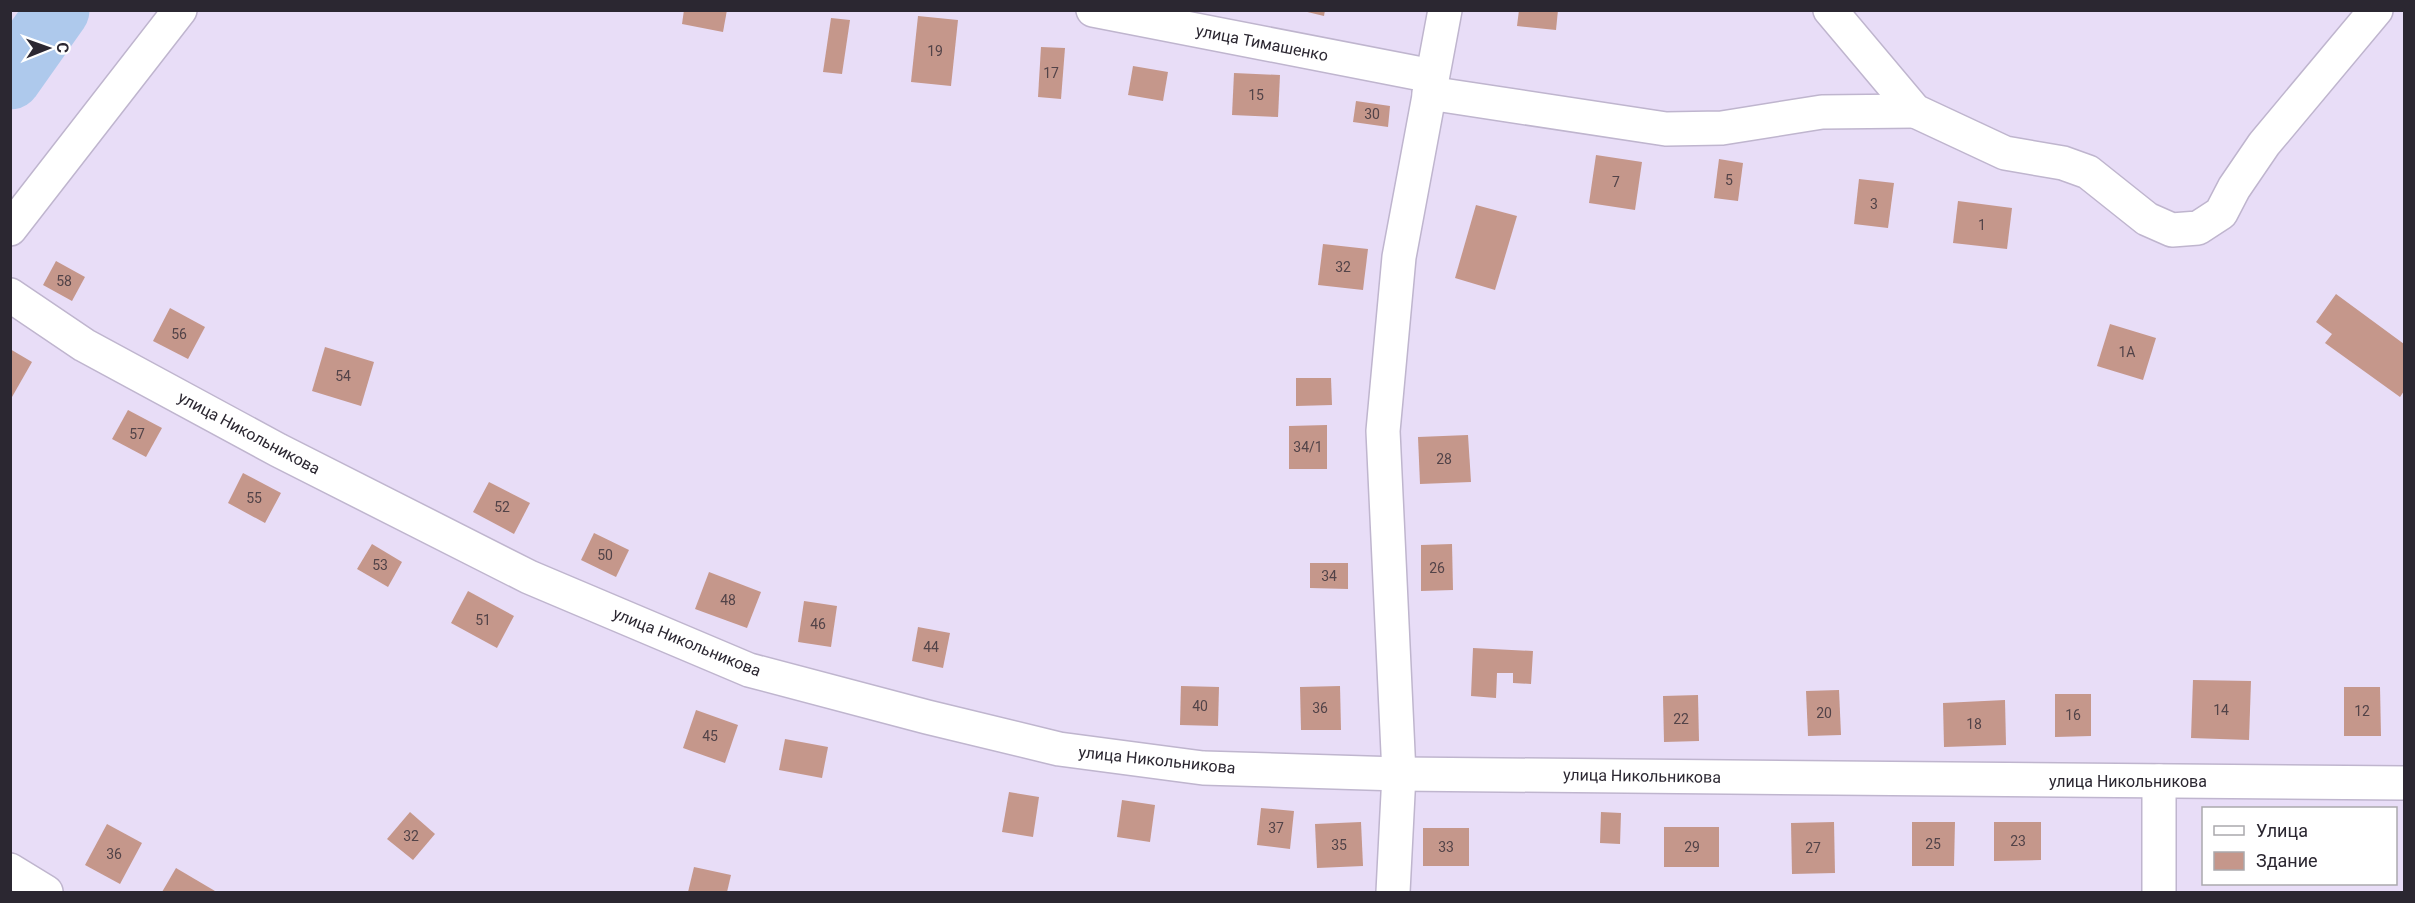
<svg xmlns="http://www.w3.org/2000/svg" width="2415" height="903" font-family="Roboto,sans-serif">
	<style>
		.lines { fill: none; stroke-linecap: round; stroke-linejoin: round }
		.river { stroke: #aec9ec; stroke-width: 63 }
		.building { fill: #c5978b }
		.minor-casing { stroke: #bfb5ce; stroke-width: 36 }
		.minor { stroke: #fff; stroke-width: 33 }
		.labels { text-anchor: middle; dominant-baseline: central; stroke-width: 6; stroke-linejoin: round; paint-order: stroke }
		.number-label { font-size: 14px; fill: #524348 }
		.street-label { font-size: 16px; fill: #2b2731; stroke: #fff }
	</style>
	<rect width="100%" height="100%" fill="#e8ddf7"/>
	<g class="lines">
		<path class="river" d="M 10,78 L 58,10"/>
	</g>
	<g class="building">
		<path d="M 684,10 L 727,10 L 723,32 L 682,24 Z"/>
		<path d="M 1299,10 L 1325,10 L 1324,16 Z"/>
		<path d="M 1519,10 L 1558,10 L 1556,30 L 1517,26 Z"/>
		<path d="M 918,16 L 958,20 L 951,86 L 911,82 Z"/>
		<path d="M 831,18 L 850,20 L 842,74 L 823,72 Z"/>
		<path d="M 1041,47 L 1065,48 L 1061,99 L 1038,97 Z"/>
		<path d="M 1133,66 L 1168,72 L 1163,101 L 1128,95 Z"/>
		<path d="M 1234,73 L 1280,75 L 1278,117 L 1232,115 Z"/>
		<path d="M 1356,101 L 1390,106 L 1388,127 L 1353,122 Z"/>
		<path d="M 1596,155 L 1642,162 L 1635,210 L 1589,203 Z"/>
		<path d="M 1719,159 L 1743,163 L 1738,201 L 1714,198 Z"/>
		<path d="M 1859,179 L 1894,183 L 1888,228 L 1854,224 Z"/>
		<path d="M 1958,201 L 2012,208 L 2007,249 L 1953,243 Z"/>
		<path d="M 1476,205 L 1517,216 L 1495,290 L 1455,278 Z"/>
		<path d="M 1323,244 L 1368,249 L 1363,290 L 1318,285 Z"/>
		<path d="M 56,261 L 85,277 L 72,301 L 43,285 Z"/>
		<path d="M 2336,294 L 2404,344 L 2404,391 L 2400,397 L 2325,343 L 2332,334 L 2316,322 Z"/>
		<path d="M 170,308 L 205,327 L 188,359 L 153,341 Z"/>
		<path d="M 2110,324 L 2156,338 L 2143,380 L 2097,366 Z"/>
		<path d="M 325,347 L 374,362 L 361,406 L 312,391 Z"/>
		<path d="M 10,349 L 32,362 L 12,397 L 10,396 Z"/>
		<path d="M 1296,378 L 1331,378 L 1332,405 L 1296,406 Z"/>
		<path d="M 128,410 L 162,428 L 146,457 L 112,439 Z"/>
		<path d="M 1327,425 L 1327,469 L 1289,469 L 1289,426 Z"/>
		<path d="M 1468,435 L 1471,482 L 1420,484 L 1418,437 Z"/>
		<path d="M 243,473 L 281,493 L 265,523 L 228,503 Z"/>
		<path d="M 489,482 L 530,503 L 514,534 L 473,512 Z"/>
		<path d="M 594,533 L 629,550 L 616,577 L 581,560 Z"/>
		<path d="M 372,544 L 402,562 L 388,587 L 357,569 Z"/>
		<path d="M 1452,544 L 1453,590 L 1421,591 L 1421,545 Z"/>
		<path d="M 1310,563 L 1348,563 L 1348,589 L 1310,588 Z"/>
		<path d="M 709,572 L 761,592 L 747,628 L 695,609 Z"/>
		<path d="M 468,591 L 514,616 L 497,648 L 451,623 Z"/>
		<path d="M 804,601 L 837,606 L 831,647 L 798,642 Z"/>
		<path d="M 918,627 L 950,633 L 943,668 L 912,661 Z"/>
		<path d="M 1473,648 L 1533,651 L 1531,684 L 1513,683 L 1513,673 L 1497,673 L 1496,698 L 1471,696 Z"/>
		<path d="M 2193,680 L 2251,681 L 2249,740 L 2191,738 Z"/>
		<path d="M 1181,686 L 1219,687 L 1218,726 L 1180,725 Z"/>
		<path d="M 1340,686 L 1341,730 L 1301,730 L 1300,687 Z"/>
		<path d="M 2344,687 L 2380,687 L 2381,736 L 2344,736 Z"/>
		<path d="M 1839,690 L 1841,735 L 1808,736 L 1806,691 Z"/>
		<path d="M 2055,694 L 2091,694 L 2091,736 L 2055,737 Z"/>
		<path d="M 1698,695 L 1699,741 L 1664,742 L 1663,696 Z"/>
		<path d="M 2005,700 L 2006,745 L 1944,747 L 1943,703 Z"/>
		<path d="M 696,710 L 738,725 L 725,763 L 683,748 Z"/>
		<path d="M 785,739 L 828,747 L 822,778 L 779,770 Z"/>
		<path d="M 1009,792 L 1039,797 L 1033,837 L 1002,832 Z"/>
		<path d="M 1122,800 L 1155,805 L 1150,842 L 1117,837 Z"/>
		<path d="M 1261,808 L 1294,811 L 1290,849 L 1257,845 Z"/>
		<path d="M 410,812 L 435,834 L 413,860 L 387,839 Z"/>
		<path d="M 1601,812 L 1621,813 L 1620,844 L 1600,843 Z"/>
		<path d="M 1361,822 L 1363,866 L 1317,868 L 1315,824 Z"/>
		<path d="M 1834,822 L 1835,873 L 1792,874 L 1791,823 Z"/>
		<path d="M 1912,822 L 1955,822 L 1954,866 L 1912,866 Z"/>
		<path d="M 1994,822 L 2041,822 L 2041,860 L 1994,861 Z"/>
		<path d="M 107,824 L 142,843 L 120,884 L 85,865 Z"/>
		<rect x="1664" y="827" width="55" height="40"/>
		<rect x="1423" y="828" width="46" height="38"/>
		<path d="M 694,867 L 731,875 L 727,892 L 688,892 Z"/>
		<path d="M 176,868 L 215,891 L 214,892 L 162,892 Z"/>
	</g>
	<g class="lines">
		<g class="minor-casing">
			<g id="minor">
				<path d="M 1093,10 L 1432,76"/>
				<path d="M 1830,10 L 1915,111 L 2005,153 L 2063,163 L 2088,172 L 2147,219 L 2172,230 L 2198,228 L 2221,213 L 2234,188 L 2264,144 L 2376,10"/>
				<path d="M 1429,93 L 1666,129 L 1722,128 L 1822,112 L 1915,111"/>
				<path d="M 10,229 L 180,10"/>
				<path d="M 10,295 L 84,345 L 278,450 L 529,577 L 749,670 L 927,717 L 1059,749 L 1203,768 L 1399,774 L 2404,783"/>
				<path d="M 2159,781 L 2159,892"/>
				<path d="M 10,870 L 46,892"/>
				<path d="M 1393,892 L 1399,774 L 1383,431 L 1399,257 L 1445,10"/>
			</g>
		</g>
		<use href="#minor" class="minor"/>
	</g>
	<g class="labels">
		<g class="number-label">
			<text x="935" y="51">19</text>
			<text x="1051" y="73">17</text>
			<text x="1256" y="95">15</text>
			<text x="1372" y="114">30</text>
			<text x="1729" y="180">5</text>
			<text x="1616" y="182">7</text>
			<text x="1874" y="204">3</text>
			<text x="1982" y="225">1</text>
			<text x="1343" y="267">32</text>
			<text x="64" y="281">58</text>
			<text x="179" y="334">56</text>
			<text x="2127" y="352">1А</text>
			<text x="343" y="376">54</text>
			<text x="137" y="434">57</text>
			<text x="1308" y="447">34/1</text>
			<text x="1444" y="459">28</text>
			<text x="254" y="498">55</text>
			<text x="502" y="507">52</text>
			<text x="605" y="555">50</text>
			<text x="380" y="565">53</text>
			<text x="1437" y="568">26</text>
			<text x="1329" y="576">34</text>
			<text x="728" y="600">48</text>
			<text x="483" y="620">51</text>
			<text x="818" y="624">46</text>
			<text x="931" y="647">44</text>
			<text x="1200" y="706">40</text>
			<text x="1320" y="708">36</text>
			<text x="2221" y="710">14</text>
			<text x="2362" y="711">12</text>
			<text x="1824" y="713">20</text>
			<text x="2073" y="715">16</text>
			<text x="1681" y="719">22</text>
			<text x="1974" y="724">18</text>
			<text x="710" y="736">45</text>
			<text x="1276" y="828">37</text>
			<text x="411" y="836">32</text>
			<text x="2018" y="841">23</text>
			<text x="1933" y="844">25</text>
			<text x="1339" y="845">35</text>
			<text x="1446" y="847">33</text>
			<text x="1692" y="847">29</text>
			<text x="1813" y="848">27</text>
			<text x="114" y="854">36</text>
		</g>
		<g class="street-label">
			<text transform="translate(1262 43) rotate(11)">улица Тимашенко</text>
			<text transform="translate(249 433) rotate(28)">улица Никольникова</text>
			<text transform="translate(687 642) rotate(22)">улица Никольникова</text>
			<text transform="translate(1157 760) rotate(6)">улица Никольникова</text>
			<text transform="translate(1642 776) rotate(1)">улица Никольникова</text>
			<text x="2128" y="781">улица Никольникова</text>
		</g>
	</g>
	<rect width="2415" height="903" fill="none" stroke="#2b2731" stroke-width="24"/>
	<rect x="2202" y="807" width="195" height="78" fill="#ffffff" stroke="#aaa9ad" stroke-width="1.5"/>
	<rect x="2214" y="826" width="30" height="9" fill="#ffffff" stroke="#aaa9ad" stroke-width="1.5"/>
	<text x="2256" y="837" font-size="18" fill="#2b2731">Улица</text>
	<rect x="2214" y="852" width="30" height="18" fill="#c5978b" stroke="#aaa9ad" stroke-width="1.5"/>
	<text x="2256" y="867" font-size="18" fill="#2b2731">Здание</text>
	<g transform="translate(48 48) rotate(89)" stroke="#ffffff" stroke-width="4.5" paint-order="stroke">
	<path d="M0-4.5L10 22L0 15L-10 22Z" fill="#2b2731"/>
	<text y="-9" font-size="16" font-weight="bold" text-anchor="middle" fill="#2b2731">С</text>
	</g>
</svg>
